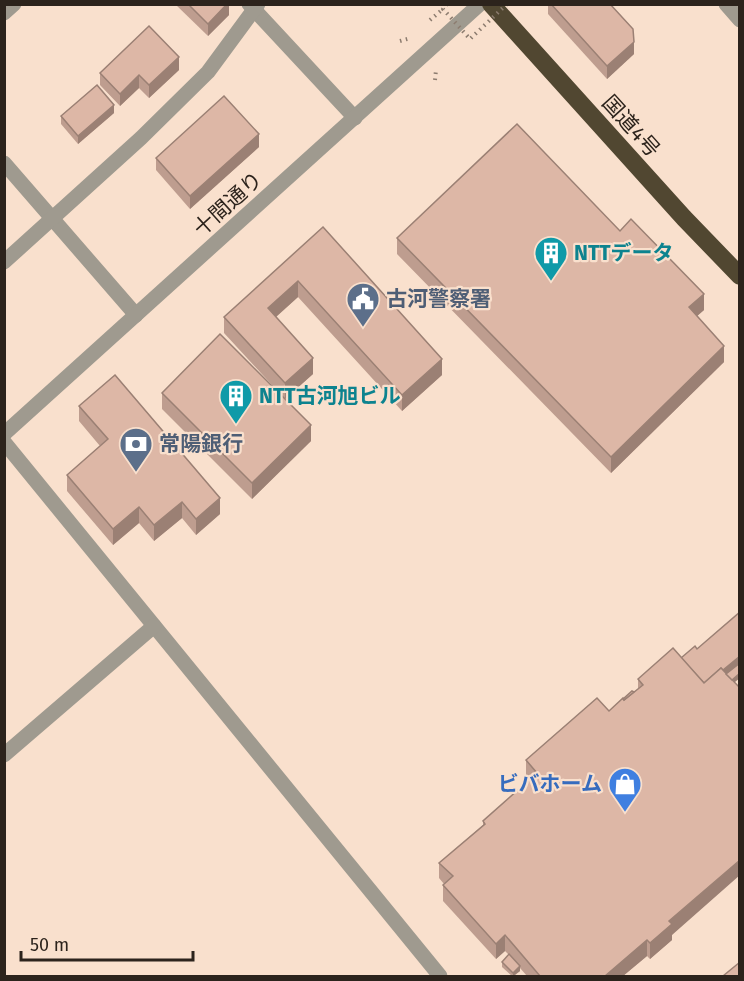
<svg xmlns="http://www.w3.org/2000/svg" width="744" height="981" font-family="'Fira Sans','Noto Sans JP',sans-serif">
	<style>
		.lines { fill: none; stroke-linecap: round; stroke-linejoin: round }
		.path { stroke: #8c7c6f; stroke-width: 4; stroke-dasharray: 1.5 4.5; stroke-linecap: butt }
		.minor { stroke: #9f9a8f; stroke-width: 15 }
		.highway { stroke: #514731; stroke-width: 18 }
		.path-bridge { stroke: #8c7c6f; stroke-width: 4; stroke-dasharray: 1.5 4.5; stroke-linecap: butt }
		.wall { fill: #be9d8f }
		.shaded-wall { fill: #9b8074 }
		.building { fill: #ddb7a6; stroke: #9b8074; stroke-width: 1.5 }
		.labels { text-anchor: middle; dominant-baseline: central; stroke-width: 4.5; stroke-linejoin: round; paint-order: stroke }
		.street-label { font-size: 21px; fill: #2c231c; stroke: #f9e0cd }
		.culture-label { font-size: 21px; font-weight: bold; fill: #0d838f; stroke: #f9e0cd; text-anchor: start }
		.service-label { font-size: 21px; font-weight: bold; fill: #4e5e75; stroke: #f9e0cd; text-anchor: start }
		.shop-label { font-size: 21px; font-weight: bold; fill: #366cbe; stroke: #f9e0cd; text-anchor: end }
	</style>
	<rect width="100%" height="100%" fill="#f9e0cd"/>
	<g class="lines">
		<g class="path">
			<path d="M 430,20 L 443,9"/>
			<path d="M 400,41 L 411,38"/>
			<path d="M 435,80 L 436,70"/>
		</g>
		<g class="minor">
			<path d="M 249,4 L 355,118"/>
			<path d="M 726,4 L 740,20"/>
			<path d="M 4,13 L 14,4"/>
			<path d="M 4,163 L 136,315"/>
			<path d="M 4,262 L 141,138 L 208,72 L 258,4"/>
			<path d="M 4,434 L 480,4"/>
			<path d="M 4,442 L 440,976"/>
			<path d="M 4,755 L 154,626"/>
		</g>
		<path class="highway" d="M 491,4 L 684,218 L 740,276"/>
		<path class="path-bridge" d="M 447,4 L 443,9 L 470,39 L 507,4"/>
	</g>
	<g class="wall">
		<path d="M 175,4 L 229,4 L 229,15 L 208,36 Z"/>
		<path d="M 548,4 L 610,4 L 634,54 L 607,79 L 548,14 Z"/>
		<path d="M 179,70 L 149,98 L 139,88 L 120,106 L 100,85 L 100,73 Z"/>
		<path d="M 114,113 L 78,144 L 61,124 L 61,116 Z"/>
		<path d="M 259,147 L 190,209 L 156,170 L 156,158 Z"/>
		<path d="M 323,227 L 442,375 L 402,411 L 298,297 L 276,317 L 313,374 L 285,399 L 311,441 L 252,499 L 162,409 L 162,393 L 283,397 L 224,333 L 224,317 Z"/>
		<path d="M 620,231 L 704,310 L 697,316 L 724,362 L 611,473 L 397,254 L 397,238 Z"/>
		<path d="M 79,406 L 220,514 L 196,535 L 182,518 L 154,541 L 139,523 L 113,545 L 67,491 L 67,475 L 100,446 L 79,421 Z"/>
		<path d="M 681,658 L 734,682 L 672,935 L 672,940 L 650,959 L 647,956 L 623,976 L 527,976 L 520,968 L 520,971 L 514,976 L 512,976 L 502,967 L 502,962 L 509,955 L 505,951 L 496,959 L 443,901 L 443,885 L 444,884 L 439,878 L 439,863 L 483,825 L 483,821 L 529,780 L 526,776 L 526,760 L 609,711 L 638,689 L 638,679 Z"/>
	</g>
	<g class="shaded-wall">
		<path d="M 227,4 L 229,4 L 229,15 L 208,36 L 208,24 Z"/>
		<path d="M 634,42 L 634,54 L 607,79 L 607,66 Z"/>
		<path d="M 179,57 L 179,70 L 149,98 L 149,85 Z"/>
		<path d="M 139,75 L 139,88 L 120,106 L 120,94 Z"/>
		<path d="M 114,105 L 114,113 L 78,144 L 78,136 Z"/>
		<path d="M 259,134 L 259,147 L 190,209 L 190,196 Z"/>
		<path d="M 298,281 L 298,297 L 268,324 L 268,308 Z"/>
		<path d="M 704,294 L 704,310 L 689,323 L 689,307 Z"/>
		<path d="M 724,346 L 724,362 L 611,473 L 611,457 Z"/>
		<path d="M 313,358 L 313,374 L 285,399 L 285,383 Z"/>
		<path d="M 442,359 L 442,375 L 402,411 L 402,395 Z"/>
		<path d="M 311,425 L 311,441 L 252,499 L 252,483 Z"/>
		<path d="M 220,498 L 220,514 L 196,535 L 196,519 Z"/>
		<path d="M 182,502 L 182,518 L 154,541 L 154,525 Z"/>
		<path d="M 139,507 L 139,523 L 113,545 L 113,529 Z"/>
		<path d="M 740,656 L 740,665 L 704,699 L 719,673 Z"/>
		<path d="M 740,673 L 740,678 L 730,686 L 730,681 Z"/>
		<path d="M 740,860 L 740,875 L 672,935 L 672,940 L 650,959 L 650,943 L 669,921 Z"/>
		<path d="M 505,935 L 505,951 L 496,959 L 496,944 Z"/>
		<path d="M 647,940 L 647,956 L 623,976 L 605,976 Z"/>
		<path d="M 520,966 L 520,971 L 513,976 L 513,973 Z"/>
	</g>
	<g class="building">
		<path d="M 188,4 L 227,4 L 208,24 Z"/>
		<path d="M 551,4 L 610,4 L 633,29 L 634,42 L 607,66 Z"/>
		<path d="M 149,26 L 179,57 L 149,85 L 139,75 L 120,94 L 100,73 Z"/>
		<path d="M 97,85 L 114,105 L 78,136 L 61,116 Z"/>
		<path d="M 224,96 L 259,134 L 190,196 L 156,158 Z"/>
		<path d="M 517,124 L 620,231 L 631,219 L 704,294 L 689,307 L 724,346 L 611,457 L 397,238 Z"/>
		<path d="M 323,227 L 442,359 L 402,395 L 298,281 L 268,308 L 313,358 L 285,383 L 224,317 Z"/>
		<path d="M 220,334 L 311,425 L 252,483 L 162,393 Z"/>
		<path d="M 115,375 L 220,498 L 196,519 L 182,502 L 154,525 L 139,507 L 113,529 L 67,475 L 108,439 L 79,406 Z"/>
		<path d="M 740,612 L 740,656 L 723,670 L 721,668 L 704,683 L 681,658 L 695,646 L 697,649 Z"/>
		<path d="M 673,648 L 704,683 L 721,668 L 740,688 L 740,860 L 669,921 L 672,924 L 650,943 L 647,940 L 605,976 L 540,976 L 505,935 L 496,944 L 443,885 L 453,876 L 439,863 L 485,824 L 483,821 L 537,773 L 526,760 L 597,698 L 609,711 L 623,698 L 624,700 L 643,685 L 638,679 Z"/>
		<path d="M 740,663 L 740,673 L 732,680 L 726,674 Z"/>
		<path d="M 632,691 L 634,692 L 624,700 L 623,699 Z"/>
		<path d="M 509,954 L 520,966 L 513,973 L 502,962 Z"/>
		<path d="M 740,962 L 740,976 L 723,976 Z"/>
	</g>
	<defs>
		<g id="building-pin" transform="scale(1.725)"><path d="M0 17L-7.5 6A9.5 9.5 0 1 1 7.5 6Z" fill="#0f9aa8" stroke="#f9e0cd"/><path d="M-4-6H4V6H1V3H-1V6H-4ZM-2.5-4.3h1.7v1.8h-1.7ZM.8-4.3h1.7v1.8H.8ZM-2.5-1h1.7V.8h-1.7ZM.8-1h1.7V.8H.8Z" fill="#fff"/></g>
		<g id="civic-pin" transform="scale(1.725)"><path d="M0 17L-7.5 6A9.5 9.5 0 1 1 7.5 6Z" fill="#5c6f8a" stroke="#f9e0cd"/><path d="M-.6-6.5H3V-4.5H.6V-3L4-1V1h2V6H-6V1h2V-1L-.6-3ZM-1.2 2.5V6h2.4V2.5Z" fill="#fff"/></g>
		<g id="bank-pin" transform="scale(1.725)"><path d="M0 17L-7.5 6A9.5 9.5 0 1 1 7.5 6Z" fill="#5c6f8a" stroke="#f9e0cd"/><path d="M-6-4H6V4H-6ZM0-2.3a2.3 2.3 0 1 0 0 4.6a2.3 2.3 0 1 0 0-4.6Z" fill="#fff"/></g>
		<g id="shop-pin" transform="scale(1.725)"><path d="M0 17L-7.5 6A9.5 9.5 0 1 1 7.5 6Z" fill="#3f7fe0" stroke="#f9e0cd"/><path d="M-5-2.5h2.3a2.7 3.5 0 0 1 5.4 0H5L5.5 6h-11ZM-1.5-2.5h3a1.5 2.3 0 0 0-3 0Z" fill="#fff"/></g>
	</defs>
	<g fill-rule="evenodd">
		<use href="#building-pin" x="551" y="253"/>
		<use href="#civic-pin" x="363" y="299"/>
		<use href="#building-pin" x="236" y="396"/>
		<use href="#bank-pin" x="136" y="444"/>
		<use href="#shop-pin" x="625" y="784"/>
	</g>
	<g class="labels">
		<g class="street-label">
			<text transform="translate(631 126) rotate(48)">国道4号</text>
			<text transform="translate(228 204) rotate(-42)">十間通り</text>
		</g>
		<g class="culture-label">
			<text x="574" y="253">NTTデータ</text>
			<text x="259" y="396">NTT古河旭ビル</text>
		</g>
		<g class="service-label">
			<text x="386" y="299">古河警察署</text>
			<text x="159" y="444">常陽銀行</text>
		</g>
		<g class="shop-label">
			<text x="602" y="784">ビバホーム</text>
		</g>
	</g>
	<rect width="744" height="981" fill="none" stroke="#2c231c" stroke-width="12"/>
	<path d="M21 951v9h172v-9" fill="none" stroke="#2c231c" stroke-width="3"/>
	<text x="30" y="951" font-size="18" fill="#2c231c" stroke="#f9e0cd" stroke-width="4.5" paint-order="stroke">50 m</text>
</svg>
